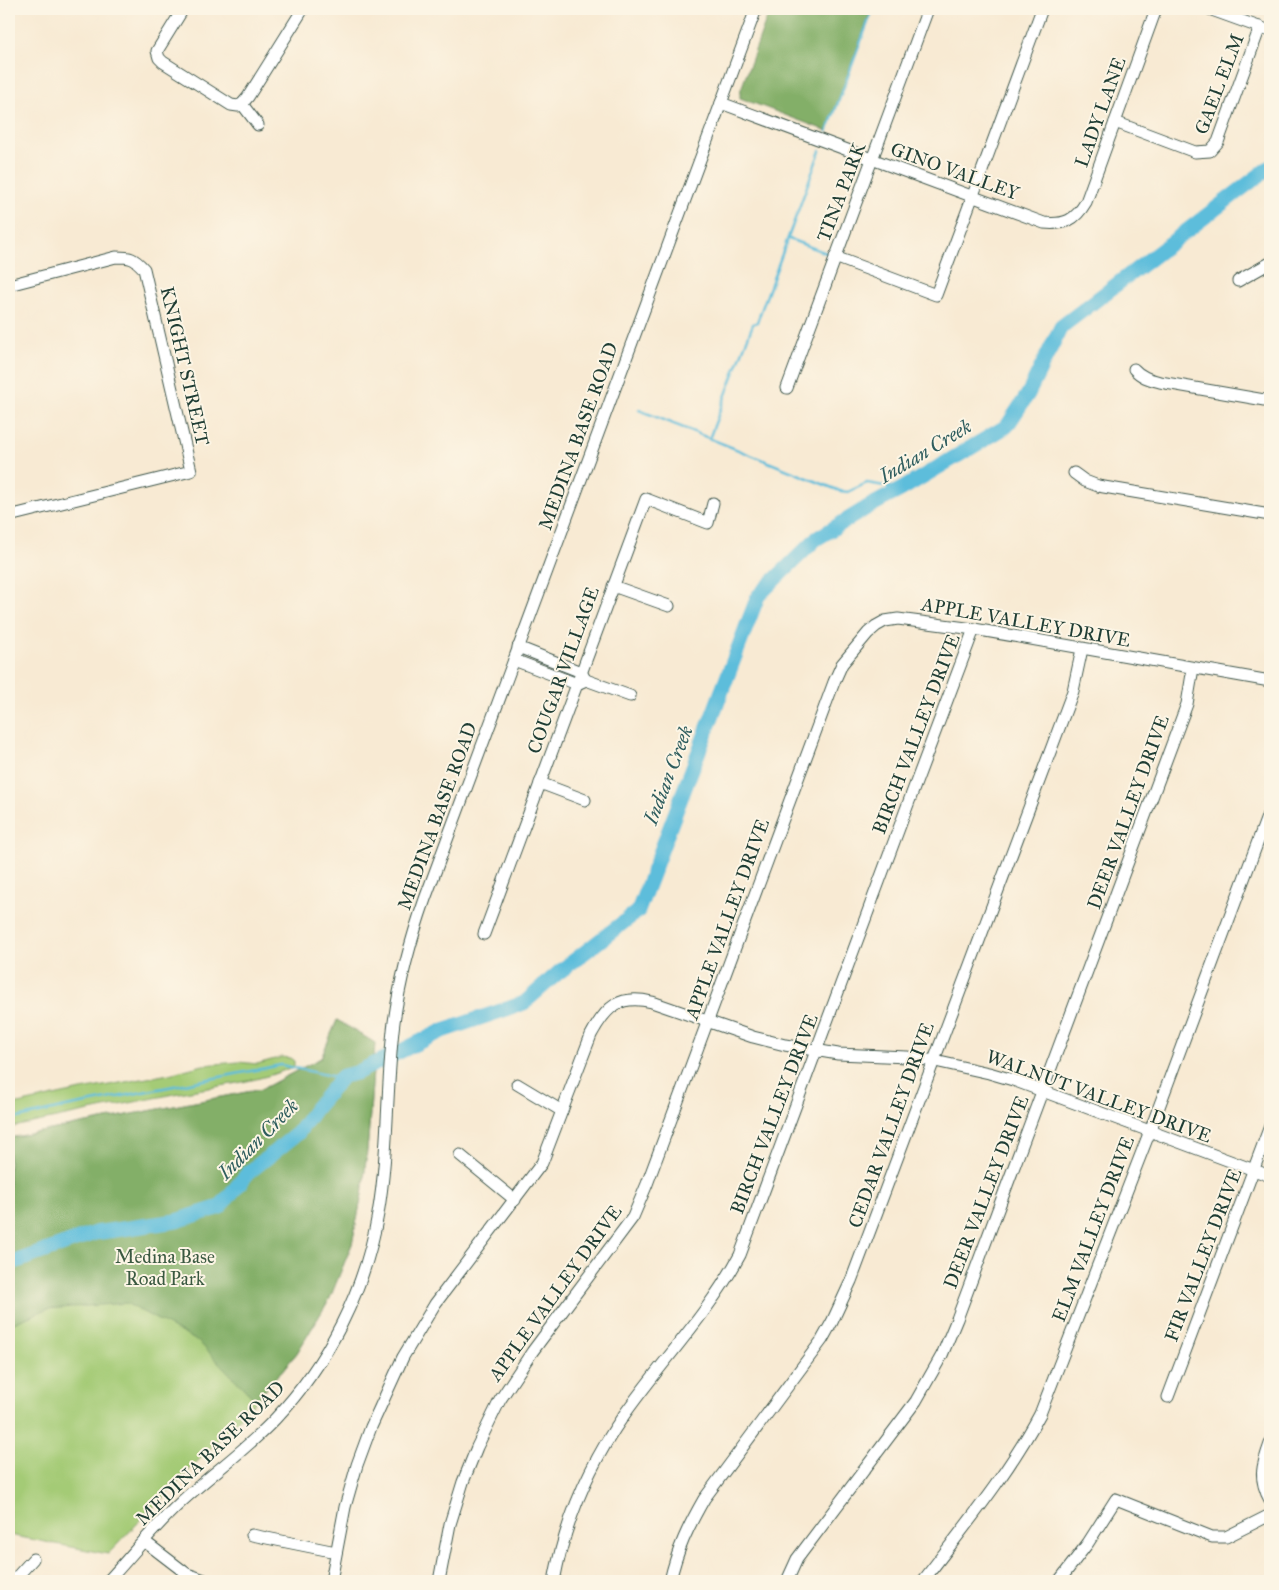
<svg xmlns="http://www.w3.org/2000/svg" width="1279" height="1590" font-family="'IM FELL Great Primer',serif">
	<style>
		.green { fill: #a4cb76; stroke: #628455 }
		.forest { fill: #83af67; stroke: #51764e }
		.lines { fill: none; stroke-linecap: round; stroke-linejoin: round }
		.stream { stroke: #5dbddb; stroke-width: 2.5 }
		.river { stroke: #5dbddb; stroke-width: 15 }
		.minor-casing { stroke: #40574c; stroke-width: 13 }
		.minor { stroke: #fff; stroke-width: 11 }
		.labels { text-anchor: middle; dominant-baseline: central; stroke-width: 4; stroke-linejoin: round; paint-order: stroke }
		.street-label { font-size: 19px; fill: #1f3d34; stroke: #fcf5e5 }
		.park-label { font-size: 19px; fill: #3a5941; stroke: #fcf5e5 }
		.water-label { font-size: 20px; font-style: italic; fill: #2e5d5e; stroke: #fcf5e5 }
	</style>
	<rect width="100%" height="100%" fill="#fcf5e5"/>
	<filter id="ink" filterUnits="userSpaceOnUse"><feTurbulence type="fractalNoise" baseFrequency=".02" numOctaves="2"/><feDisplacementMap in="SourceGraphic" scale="10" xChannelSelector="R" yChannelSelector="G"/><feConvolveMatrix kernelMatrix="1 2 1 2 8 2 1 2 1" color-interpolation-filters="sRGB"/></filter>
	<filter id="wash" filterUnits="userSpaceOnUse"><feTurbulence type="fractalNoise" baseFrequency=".0096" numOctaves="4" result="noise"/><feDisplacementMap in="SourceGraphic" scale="20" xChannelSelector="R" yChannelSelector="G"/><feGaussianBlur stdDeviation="1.12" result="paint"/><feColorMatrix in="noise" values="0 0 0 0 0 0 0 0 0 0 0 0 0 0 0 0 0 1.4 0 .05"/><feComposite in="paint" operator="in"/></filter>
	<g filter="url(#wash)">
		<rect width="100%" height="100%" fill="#f8ead3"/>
		<g class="green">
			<path d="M 337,1020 L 375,1043 L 368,1140 L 363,1189 L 352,1244 L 330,1298 L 297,1353 L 256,1401 L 108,1554 L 9,1535 L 9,1138 L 262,1089 L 321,1058 Z"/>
			<path d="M 282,1057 L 290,1058 L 294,1061 L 294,1066 C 267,1080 220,1086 190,1091 C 129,1103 69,1115 9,1128 L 9,1106 L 76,1091 L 169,1074 L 203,1065 L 239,1062 L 257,1064 Z"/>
		</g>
		<g class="forest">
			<path d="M 770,9 L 872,9 L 827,131 L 740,98 L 740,92 Z"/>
			<path d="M 337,1020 L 375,1043 L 368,1140 L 363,1189 L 352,1244 L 330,1298 L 297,1353 L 256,1401 L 199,1342 L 126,1303 L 47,1309 L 9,1325 L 9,1138 L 262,1089 L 321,1058 Z"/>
		</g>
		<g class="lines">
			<g class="stream">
				<path d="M 827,132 L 873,9"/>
				<path d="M 789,239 L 829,254"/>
				<path d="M 639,410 L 840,491 L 848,492 L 867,483 L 902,489"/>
				<path d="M 709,439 L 753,324 L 757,322 L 820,151"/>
				<path d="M 9,1120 L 66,1107 L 281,1065 L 336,1077 L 343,1076"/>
			</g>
			<path class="river" d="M 9,1264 L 95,1233 L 176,1221 L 220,1207 L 248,1173 L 298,1133 L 315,1109 L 343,1076 L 356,1073 L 442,1031 L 524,1003 L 558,973 L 638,911 L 758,596 L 816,539 L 868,507 L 902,489 L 1007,426 L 1028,394 L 1061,327 L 1270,167"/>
		</g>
	</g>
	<g filter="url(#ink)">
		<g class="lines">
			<g class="minor-casing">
				<g id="minor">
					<path d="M 183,9 L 157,51 L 159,58 L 163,62 L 231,105 L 238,106 L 242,104 L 248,97 L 303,9"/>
					<path d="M 1209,9 L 1270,31"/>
					<path d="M 721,103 L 1044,223 C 1064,225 1075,221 1086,202 L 1156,9"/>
					<path d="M 242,104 L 258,125"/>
					<path d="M 1115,122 L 1195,152 L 1210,151 L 1218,142 L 1260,27"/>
					<path d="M 835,257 L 936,295 L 1042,9"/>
					<path d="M 1238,281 L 1270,263"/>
					<path d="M 9,285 L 116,257 C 131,257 134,258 144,269 L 191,471 L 9,516"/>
					<path d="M 1134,369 C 1141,377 1149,379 1160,382 L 1270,401"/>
					<path d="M 787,388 L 928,9"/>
					<path d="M 1074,473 L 1085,481 L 1098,486 L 1270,515"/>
					<path d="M 613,586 L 669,606"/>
					<path d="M 518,647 L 581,672 L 585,679"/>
					<path d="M 514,660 L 577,684 L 586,680 L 630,696"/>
					<path d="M 540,783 L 585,800"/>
					<path d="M 484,934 L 646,499 L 708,523 L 713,503"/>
					<path d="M 517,1084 L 562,1111"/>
					<path d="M 460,1155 L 515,1200"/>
					<path d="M 1168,1397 L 1270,1126"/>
					<path d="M 1270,1444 C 1262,1466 1258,1478 1270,1500"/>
					<path d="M 252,1535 L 336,1552"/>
					<path d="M 144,1541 L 187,1574 L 207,1581"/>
					<path d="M 13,1581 L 33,1559"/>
					<path d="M 108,1581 C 132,1555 154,1527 180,1503 C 211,1474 246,1450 275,1419 C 328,1363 365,1290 378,1214 C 389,1151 386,1085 394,1022 C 400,979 411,939 425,899 L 756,9"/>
					<path d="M 331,1581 L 345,1507 L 357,1465 L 371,1427 L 403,1357 L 435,1304 L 542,1163 L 591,1035 C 606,1007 619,994 652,1002 L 753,1037 L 785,1045 L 838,1054 L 907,1057 L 935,1061 L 989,1073 L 1013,1080 L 1270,1176"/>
					<path d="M 439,1581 L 450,1524 L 463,1482 L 477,1447 L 500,1400 L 532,1352 L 633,1217 L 647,1184 L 834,682 L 842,664 L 868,633 L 876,626 L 885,621 L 898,619 L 974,629 L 1270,681"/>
					<path d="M 554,1581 C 565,1522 590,1464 624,1415 C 662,1361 709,1313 740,1255 L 914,788 L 974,629"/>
					<path d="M 670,1581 C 677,1550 688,1527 704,1499 L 822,1340 L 832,1322 L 851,1281 L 1073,691 L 1082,649"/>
					<path d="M 787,1581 L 797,1559 L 916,1401 L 942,1355 L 957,1319 L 1187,704 L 1193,668"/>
					<path d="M 923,1581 C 964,1527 1008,1474 1040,1414 L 1150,1131 L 1270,809"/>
					<path d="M 1059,1581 L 1088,1543 L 1116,1499 L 1212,1537 L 1226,1537 L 1270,1515"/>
				</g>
			</g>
			<use href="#minor" class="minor"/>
		</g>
	</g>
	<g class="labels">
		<g class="street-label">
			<text transform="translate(1219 84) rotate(-69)">GAEL ELM</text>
			<text transform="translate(1100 112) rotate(-70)">LADY LANE</text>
			<text transform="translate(955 171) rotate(20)">GINO VALLEY</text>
			<text transform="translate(841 192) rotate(-69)">TINA PARK</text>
			<text transform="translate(185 366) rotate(77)">KNIGHT STREET</text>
			<text transform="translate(578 436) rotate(-70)">MEDINA BASE ROAD</text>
			<text transform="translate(1026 622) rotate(10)">APPLE VALLEY DRIVE</text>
			<text transform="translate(563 670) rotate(-70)">COUGAR VILLAGE</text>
			<text transform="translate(916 734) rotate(-69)">BIRCH VALLEY DRIVE</text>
			<text transform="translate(1128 812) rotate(-70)">DEER VALLEY DRIVE</text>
			<text transform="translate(437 816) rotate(-70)">MEDINA BASE ROAD</text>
			<text transform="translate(727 919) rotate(-70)">APPLE VALLEY DRIVE</text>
			<text transform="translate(1099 1096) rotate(20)">WALNUT VALLEY DRIVE</text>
			<text transform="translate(774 1114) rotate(-69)">BIRCH VALLEY DRIVE</text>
			<text transform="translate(891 1125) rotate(-70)">CEDAR VALLEY DRIVE</text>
			<text transform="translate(986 1192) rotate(-69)">DEER VALLEY DRIVE</text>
			<text transform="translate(1093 1229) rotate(-69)">ELM VALLEY DRIVE</text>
			<text transform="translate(1203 1255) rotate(-69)">FIR VALLEY DRIVE</text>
			<text transform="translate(555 1293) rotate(-54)">APPLE VALLEY DRIVE</text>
			<text transform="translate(210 1453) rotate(-44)">MEDINA BASE ROAD</text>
		</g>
		<g class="park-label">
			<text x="165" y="1256">Medina Base<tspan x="165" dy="22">Road Park</tspan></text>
		</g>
		<g class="water-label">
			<text transform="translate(925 451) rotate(-31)">Indian Creek</text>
			<text transform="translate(668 775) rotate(-69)">Indian Creek</text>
			<text transform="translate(258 1139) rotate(-45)">Indian Creek</text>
		</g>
	</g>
	<rect width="1279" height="1590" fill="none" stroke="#fcf5e5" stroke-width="30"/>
</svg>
